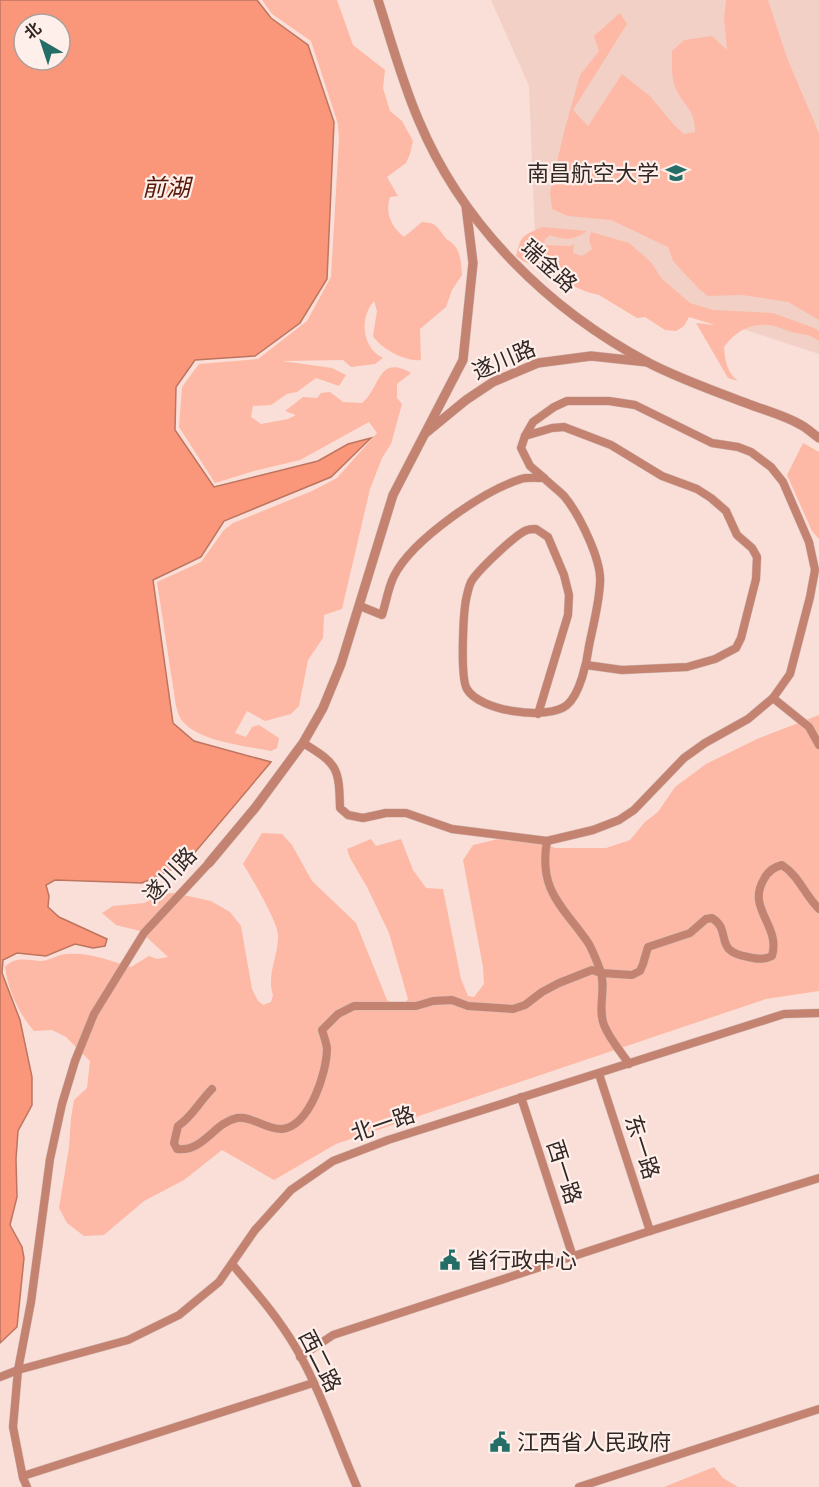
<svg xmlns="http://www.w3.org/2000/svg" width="819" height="1487" font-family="Figtree,'Noto Sans SC',sans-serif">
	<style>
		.built { fill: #f2d0c6 }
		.green { fill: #fdb9a5 }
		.water { fill: #fa967a; stroke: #be7560; stroke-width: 1.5; fill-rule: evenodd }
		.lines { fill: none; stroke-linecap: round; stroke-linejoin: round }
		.minor-casing { stroke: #d5beb8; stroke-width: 9 }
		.tertiary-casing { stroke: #d5beb8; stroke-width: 10 }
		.minor { stroke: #c48371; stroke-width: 8 }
		.tertiary { stroke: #c48371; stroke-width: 9 }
		.labels { text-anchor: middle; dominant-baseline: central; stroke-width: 4.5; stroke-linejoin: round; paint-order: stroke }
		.poi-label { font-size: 22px; fill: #312825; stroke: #ffefea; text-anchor: start }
		.street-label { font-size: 22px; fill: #312825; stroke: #ffefea }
		.water-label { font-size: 24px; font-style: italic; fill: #571a08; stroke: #ffefea }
	</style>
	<rect width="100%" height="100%" fill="#f9dfd8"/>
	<path class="built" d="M 491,0 L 819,0 L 819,354 L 536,261 L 529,86 Z"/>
	<g class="green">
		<path d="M 262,0 L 337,0 L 353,45 L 385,70 L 383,88 L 390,111 L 402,121 L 413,141 L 410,154 L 406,163 L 387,177 L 398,196 L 390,197 C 385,214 391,226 404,237 L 422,222 C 437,223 436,226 445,237 C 449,243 447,238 452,243 C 461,250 461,264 462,275 L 452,290 L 446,307 L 420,329 L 421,360 C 406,362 381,349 373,336 L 377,311 L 374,301 C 359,318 362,348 383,358 L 375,364 L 351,367 L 343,360 L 282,361 L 332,368 L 346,375 L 339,386 L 316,378 L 297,392 L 287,394 L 271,405 L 253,406 L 251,417 L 261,424 L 288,419 L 296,415 L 285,411 L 303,397 L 317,398 L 321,393 L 330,392 L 343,402 L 362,403 C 381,388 377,354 411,373 L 397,384 L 397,398 L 402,404 L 391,444 L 382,458 L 370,489 L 342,609 L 324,615 L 323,638 L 308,660 L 299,706 L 291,714 L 265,721 L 247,711 L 235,733 L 246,737 L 252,727 L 259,725 L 279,738 L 277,748 L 271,751 C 246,746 203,742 184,723 C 179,718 178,712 176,706 L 157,582 L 201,562 L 224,530 L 233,523 L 312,491 L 337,478 L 377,433 L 369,422 L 300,460 L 254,471 L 215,483 L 179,427 L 182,387 L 199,364 L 258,359 L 307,321 L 331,277 L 339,139 L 338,124 L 311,41 L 272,14 Z"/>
		<path d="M 726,0 L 768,0 L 787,58 L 819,133 L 819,320 L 788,302 L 742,295 L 708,296 L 699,289 L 673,261 L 668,247 L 611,220 L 568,216 L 552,209 L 550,192 L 564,132 L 580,75 L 599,51 L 594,36 L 620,13 L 627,24 L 573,110 L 588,126 L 622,74 L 650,96 L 674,125 L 684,134 L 695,132 C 695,108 684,107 676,89 C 671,78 672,63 672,51 L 684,40 L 712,36 L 727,50 L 724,19 Z"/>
		<path d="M 542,227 L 587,231 C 574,240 565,241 550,235 L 545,239 L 544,245 L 571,246 L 574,243 L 573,253 L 582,256 L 592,249 L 589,240 L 591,232 L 629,243 L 651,262 L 662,279 L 690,303 L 713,310 L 773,313 L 814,328 L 819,331 L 819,341 C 809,333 803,335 792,332 C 785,330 777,326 769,325 C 749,323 735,332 724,347 C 725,361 727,373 738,381 L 728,378 L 696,323 L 715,325 L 689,317 L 684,326 L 676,331 L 665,330 L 645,317 L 637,318 L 599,295 L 587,292 L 564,282 L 557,284 L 553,275 L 523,261 L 516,256 C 522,234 521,237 542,227 Z"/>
		<path d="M 803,443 L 819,452 L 819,539 L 812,531 L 787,475 Z"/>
		<path d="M 819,715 L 819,991 L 766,999 L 336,1144 L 274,1180 L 222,1150 L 184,1180 L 144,1201 L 104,1235 L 84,1236 L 67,1223 L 59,1208 L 69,1147 L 71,1118 L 74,1100 L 87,1088 L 90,1061 L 66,1037 L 52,1030 L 34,1031 C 19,1014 8,990 5,967 C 15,956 27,960 40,961 C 50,961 58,954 67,954 C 89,952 111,961 131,967 L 149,956 L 157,959 L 168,957 L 140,931 L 116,925 L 102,913 L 113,906 L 144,903 L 163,894 L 174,893 L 211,901 L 230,912 L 241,926 L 252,989 L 258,1001 L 263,1005 L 271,1002 L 273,995 C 266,975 279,955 278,935 C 278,923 251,876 243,864 L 262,833 L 282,834 L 292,845 L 312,881 L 356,923 L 387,1000 L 395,1005 L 403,1005 L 408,999 L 389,933 L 367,887 L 350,858 L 347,849 L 371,839 L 376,846 L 401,839 L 413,870 L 426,888 L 443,889 L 461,979 L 468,996 L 474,997 L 484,984 L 483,967 L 463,860 L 473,845 L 519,834 L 555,848 L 606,848 L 630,840 L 645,822 L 658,812 L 675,787 L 706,764 L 757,739 Z"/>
		<path d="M 714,1467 L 723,1478 L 738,1487 L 664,1487 Z"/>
	</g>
	<path class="water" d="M 0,0 L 257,0 L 271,18 L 308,45 L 334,122 L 327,279 L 300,323 L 255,356 L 195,360 L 176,387 L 175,430 L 214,487 L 318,461 L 348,444 L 371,438 L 331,477 L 224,521 L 201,557 L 153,580 L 173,723 L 194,741 L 271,762 L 186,863 L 142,883 L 55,880 L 46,885 L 49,896 L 48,907 L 59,917 L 107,939 L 105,946 L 93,948 L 75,944 L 46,956 L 17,953 L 3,960 L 2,973 L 20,1020 L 32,1077 L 32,1105 L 18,1131 L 16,1159 L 17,1197 L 10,1225 L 22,1247 L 24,1258 L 17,1327 L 0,1343 ZM 24,24 L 60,24 L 60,60 L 24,60 Z"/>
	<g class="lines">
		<g class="minor-casing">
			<g id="minor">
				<path d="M 525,436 L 552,428 L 564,427 L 611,445 L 662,476 L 697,489 L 711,498 L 726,511 L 737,535 L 752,548 L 757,557 L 756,579 L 741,638 L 736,648 L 715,659 L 687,667 L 622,670 L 586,665"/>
				<path d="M 773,698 L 809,727 L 819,745"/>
				<path d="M 538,714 L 568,615 L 569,595 L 564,575 L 548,537 L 536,529 C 533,529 530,529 527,530 C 516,534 477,571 471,582 C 469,586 468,591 467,595 C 463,610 460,678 467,689 C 479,711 548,721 567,705 C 580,694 587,662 589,646 C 593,626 599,604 600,583 C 602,560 579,514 564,496 C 558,490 550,484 544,478"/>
				<path d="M 303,743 C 338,764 339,768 340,808 L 348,815 L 363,818 L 386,813 L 406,813 L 452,829 L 547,841 L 593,830 L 619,820 L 634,810 L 684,758 L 705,743 L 748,719 L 773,698 L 790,674 L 810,597 L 815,570 L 809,542 L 783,482 L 771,467 L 751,452 L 738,447 L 712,443 L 635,405 L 609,401 L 567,401 L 554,407 L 533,422 L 525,436 L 521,448 L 530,466 L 544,478 C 537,478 528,477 521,479 C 483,491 412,540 394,576 C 388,588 386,603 382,615 L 360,606"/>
				<path d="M 547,841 C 538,892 564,907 589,944 C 593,952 597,961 600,970 C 607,988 597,1007 604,1025 C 609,1038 621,1052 629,1064"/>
				<path d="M 599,1074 L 650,1231"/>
				<path d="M 212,1089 C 199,1102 192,1117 178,1126 L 174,1143 L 177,1149 C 204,1152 213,1123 237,1118 C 252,1116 267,1130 282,1129 C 310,1126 327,1072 327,1048 C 326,1042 324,1036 322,1030 L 338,1014 L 354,1006 L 416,1006 L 433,1001 L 452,1000 L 468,1006 L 513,1009 L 525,1005 L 542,992 L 559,983 L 592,970 L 601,973 L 632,975 L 640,971 L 643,964 L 648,947 L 690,933 L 706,919 L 712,918 C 733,931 712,951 748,957 C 757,959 764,960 772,956 C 781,925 746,909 764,879 C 768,871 774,867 782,865 C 799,876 804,894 819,909"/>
				<path d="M 521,1097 L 573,1257"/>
				<path d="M 232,1264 C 255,1291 278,1317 296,1348 C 321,1391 337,1441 357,1487"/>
				<path d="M 300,1357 L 333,1335 L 650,1231 L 819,1178"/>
				<path d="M 0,1377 L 18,1370 L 128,1340 L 179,1315 L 219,1282 L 255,1230 L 291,1190 L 333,1161 L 388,1140 L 784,1014 L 819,1013"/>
				<path d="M 23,1476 L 313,1383"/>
				<path d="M 27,1487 L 23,1478 L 13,1427 L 18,1370 L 31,1302 L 50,1159 L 62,1104 L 75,1061 L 94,1014 L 144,933 L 209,863"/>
				<path d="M 579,1487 L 819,1409"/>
			</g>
		</g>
		<g class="tertiary-casing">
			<g id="tertiary">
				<path d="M 378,0 C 391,40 402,82 419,121 C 463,226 549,310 649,363 C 680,379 714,391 746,403 C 763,410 784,415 801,425 C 807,428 813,434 819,438"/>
				<path d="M 427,432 L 466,400 L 493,382 L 538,363 L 591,356 L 647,362"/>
				<path d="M 209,863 L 255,808 L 303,743 L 323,708 L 341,664 L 393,495 L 463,360 L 473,263 L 466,206"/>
			</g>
		</g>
		<use href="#minor" class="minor"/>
		<use href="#tertiary" class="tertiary"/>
	</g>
	<defs>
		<g id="university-bare" transform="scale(1.62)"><path d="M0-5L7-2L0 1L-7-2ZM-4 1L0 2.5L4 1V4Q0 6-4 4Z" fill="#256e67" stroke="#ffefea" stroke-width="2.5" paint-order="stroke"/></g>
		<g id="civic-bare" transform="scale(1.62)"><path d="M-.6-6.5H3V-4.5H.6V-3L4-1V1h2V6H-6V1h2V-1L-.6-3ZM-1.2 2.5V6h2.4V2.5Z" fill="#256e67" stroke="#ffefea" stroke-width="2.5" paint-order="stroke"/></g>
	</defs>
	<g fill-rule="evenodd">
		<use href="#university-bare" x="676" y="173"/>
		<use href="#civic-bare" x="450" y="1260"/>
		<use href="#civic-bare" x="500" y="1442"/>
	</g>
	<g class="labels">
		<g class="poi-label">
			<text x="659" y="173" text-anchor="end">南昌航空大学</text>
			<text x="467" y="1260">省行政中心</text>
			<text x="517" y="1442">江西省人民政府</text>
		</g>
		<g class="street-label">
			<text transform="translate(549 266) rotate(42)">瑞金路</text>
			<text transform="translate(504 360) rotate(-23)">遂川路</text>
			<text transform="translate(170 875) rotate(-47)">遂川路</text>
			<text transform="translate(383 1124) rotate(-19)">北一路</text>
			<text transform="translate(642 1147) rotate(72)">东一路</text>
			<text transform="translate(564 1172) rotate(72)">西一路</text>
			<text transform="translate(320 1361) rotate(63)">西二路</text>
		</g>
		<g class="water-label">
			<text x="166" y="187">前湖</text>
		</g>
	</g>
	<g transform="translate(42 42) rotate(321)"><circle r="28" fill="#ffefea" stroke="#ad9f9b" stroke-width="1.5"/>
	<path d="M0-4.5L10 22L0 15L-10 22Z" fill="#256e67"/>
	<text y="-9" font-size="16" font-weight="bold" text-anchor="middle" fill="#312825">北</text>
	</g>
</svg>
